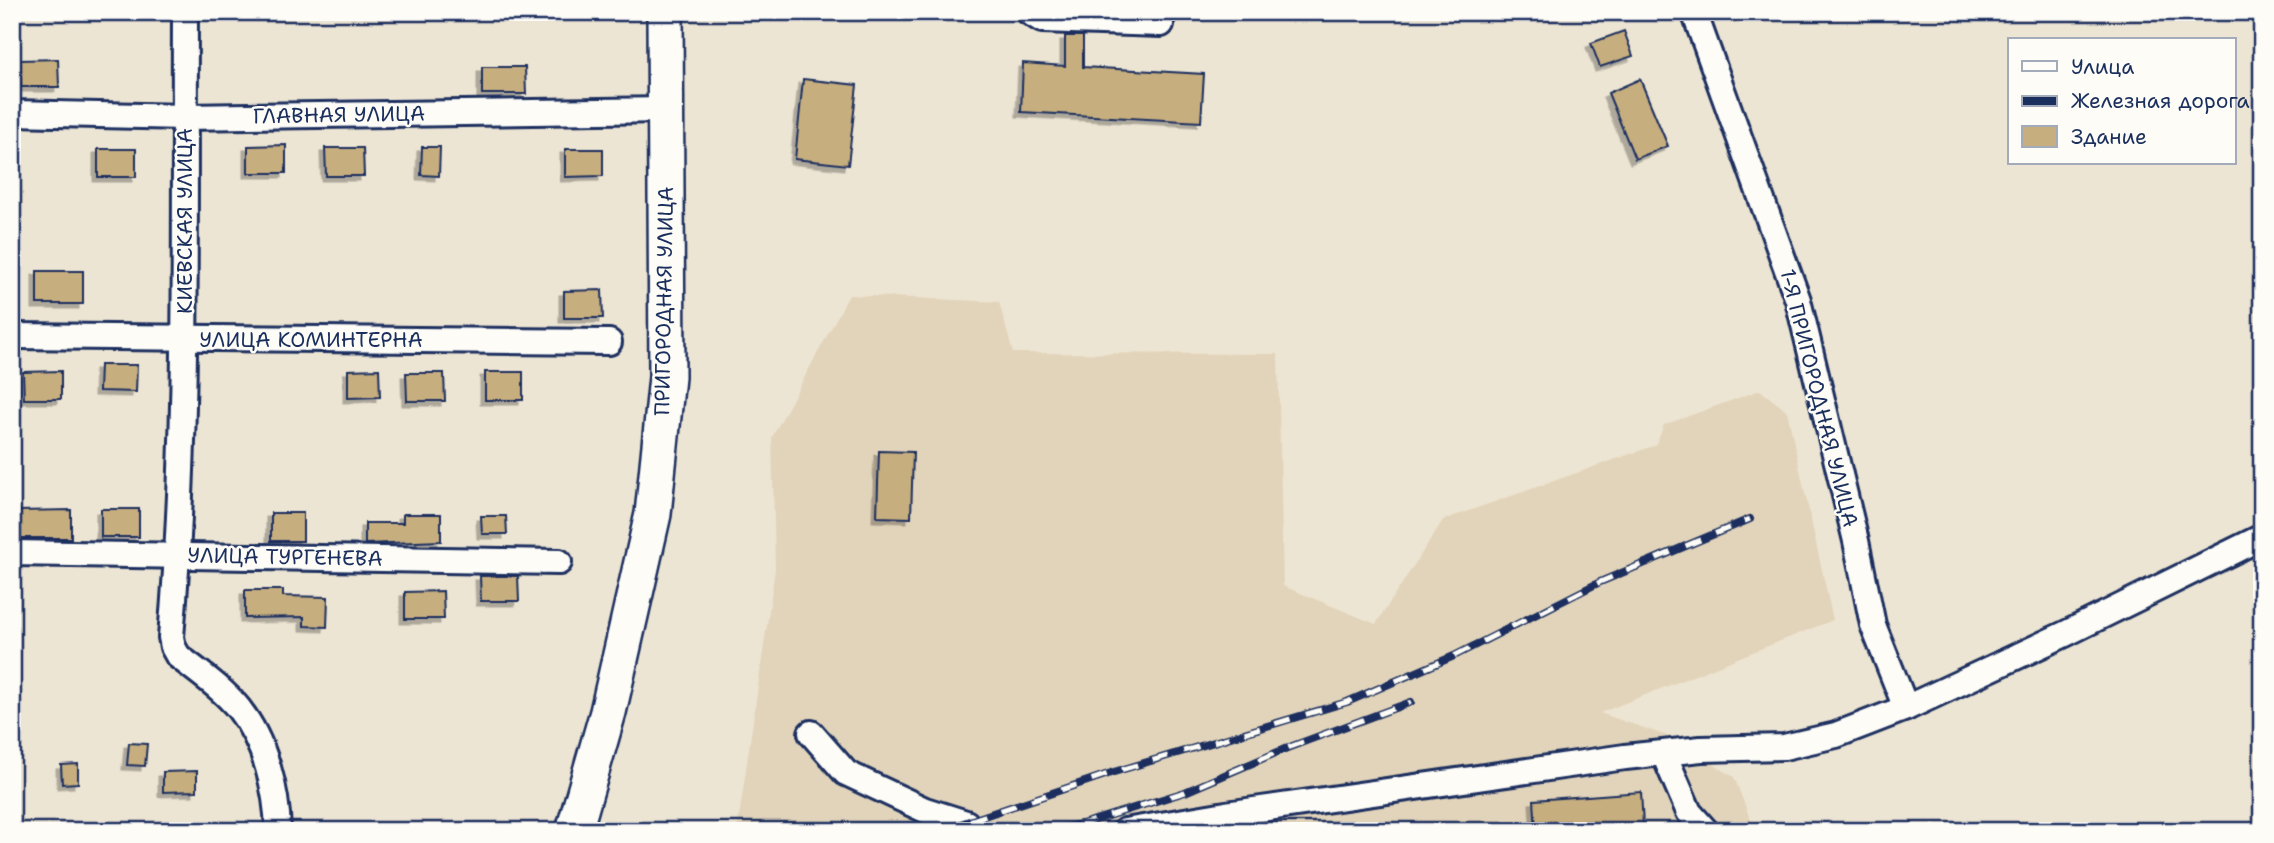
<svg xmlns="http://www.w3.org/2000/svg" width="2274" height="843" font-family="'Shantell Sans',sans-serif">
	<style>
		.built { fill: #e2d4ba }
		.building { fill: #c7ae7e; stroke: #1b2f5e; stroke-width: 2; filter: url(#shadow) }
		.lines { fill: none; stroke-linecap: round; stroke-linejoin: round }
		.minor-casing { stroke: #1b2f5e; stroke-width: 30 }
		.highway-casing { stroke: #1b2f5e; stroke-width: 40 }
		.minor { stroke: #fdfcf7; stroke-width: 24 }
		.highway { stroke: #fdfcf7; stroke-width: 35 }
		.rail-casing { stroke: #1b2f5e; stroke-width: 8 }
		.rail { stroke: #fdfcf7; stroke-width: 5; stroke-dasharray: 16; stroke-linecap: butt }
		.labels { text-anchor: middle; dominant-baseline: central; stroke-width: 5; stroke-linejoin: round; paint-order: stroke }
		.street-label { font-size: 21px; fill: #1b2f5e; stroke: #fdfcf7 }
	</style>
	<defs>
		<filter id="shadow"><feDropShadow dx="-4.5" dy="4.5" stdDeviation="0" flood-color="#0004"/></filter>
	</defs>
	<rect width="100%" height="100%" fill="#ede5d3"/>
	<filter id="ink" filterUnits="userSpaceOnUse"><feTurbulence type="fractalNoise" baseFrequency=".0143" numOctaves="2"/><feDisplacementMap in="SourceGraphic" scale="14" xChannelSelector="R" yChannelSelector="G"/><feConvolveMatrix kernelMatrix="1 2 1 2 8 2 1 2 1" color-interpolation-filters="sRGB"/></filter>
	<g filter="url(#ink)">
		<path class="built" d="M 849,295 L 999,302 L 1013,353 L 1278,354 L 1283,586 L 1376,624 L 1443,520 L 1656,445 L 1664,425 L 1760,390 L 1787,411 L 1833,620 L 1600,713 L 1673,738 L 1685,764 L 1710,762 L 1734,777 L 1755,831 L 737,831 L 775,569 L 772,437 Z"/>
		<g class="building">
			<path d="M 1624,31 L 1633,56 L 1600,67 L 1591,43 Z"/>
			<path d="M 1065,36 L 1083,36 L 1083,67 L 1204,74 L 1201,122 L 1021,112 L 1023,63 L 1065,66 Z"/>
			<path d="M 58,59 L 59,87 L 21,87 L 20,60 Z"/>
			<path d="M 482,67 L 525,67 L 526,94 L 482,94 Z"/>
			<path d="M 803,79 L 857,85 L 848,165 L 795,159 Z"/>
			<path d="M 1640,79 L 1668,146 L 1635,159 L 1608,93 Z"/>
			<path d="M 286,145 L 286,173 L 248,173 L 248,146 Z"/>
			<path d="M 422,147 L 440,147 L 439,176 L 421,175 Z"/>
			<path d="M 325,148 L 363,148 L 364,176 L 326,176 Z"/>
			<rect x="98" y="149" width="38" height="28"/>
			<path d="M 565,149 L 603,149 L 603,176 L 565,177 Z"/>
			<rect x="37" y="271" width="46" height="33"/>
			<path d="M 602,290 L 603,318 L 564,318 L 564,291 Z"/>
			<path d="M 100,365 L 137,365 L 136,392 L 99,391 Z"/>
			<path d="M 379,369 L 380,397 L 348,398 L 348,370 Z"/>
			<path d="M 61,371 L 61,399 L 24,399 L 23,372 Z"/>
			<rect x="485" y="372" width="38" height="28"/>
			<path d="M 406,373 L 444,373 L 445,401 L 407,401 Z"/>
			<path d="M 879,451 L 913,452 L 911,518 L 877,517 Z"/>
			<rect x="101" y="509" width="38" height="28"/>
			<path d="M 71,510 L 71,538 L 18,538 L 17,511 Z"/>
			<rect x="271" y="513" width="32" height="28"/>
			<path d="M 403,514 L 441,514 L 441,541 L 365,544 L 365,523 L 403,523 Z"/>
			<path d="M 481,516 L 506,516 L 507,534 L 482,534 Z"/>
			<path d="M 480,576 L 518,576 L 519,601 L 481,601 Z"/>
			<path d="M 245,590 L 283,590 L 283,596 L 328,597 L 327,627 L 304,626 L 304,617 L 245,618 Z"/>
			<path d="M 443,591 L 444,619 L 405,619 L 405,592 Z"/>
			<path d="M 129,743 L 147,744 L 145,766 L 127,765 Z"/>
			<path d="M 78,764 L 78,783 L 62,784 L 61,765 Z"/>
			<path d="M 197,771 L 197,791 L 163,792 L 163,772 Z"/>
			<path d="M 1641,792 L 1643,825 L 1536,831 L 1534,800 Z"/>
		</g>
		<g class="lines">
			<g class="minor-casing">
				<g id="minor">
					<path d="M 185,12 C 184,221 189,429 171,637 L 173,647 L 178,656 C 198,672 222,688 239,709 C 265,742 277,790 278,831"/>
					<path d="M 1029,12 L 1042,20 L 1161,24"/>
					<path d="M 1694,12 L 1798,300 L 1856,541 L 1873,625 L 1906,708"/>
					<path d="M 12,113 L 185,117 L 666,110"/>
					<path d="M 12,336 L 609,342"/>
					<path d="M 12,553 L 559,562"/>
					<path d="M 811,733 L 846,773 L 925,810 L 966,823 L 970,831"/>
					<path d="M 1664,754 L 1689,812 L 1706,831"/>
					<path d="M 1125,831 L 1226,814 L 1625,757 L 1701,749 L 1784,747 L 1836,735 L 1906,708 L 2065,634 L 2262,537"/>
				</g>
			</g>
			<g class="highway-casing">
				<path id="highway" d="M 574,831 L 608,712 L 653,514 L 667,377 L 665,12"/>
			</g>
			<use href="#minor" class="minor"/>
			<use href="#highway" class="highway"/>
			<g class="rail-casing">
				<g id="rail">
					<path d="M 940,831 L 1114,772 L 1347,702 L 1454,656 L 1600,582 L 1750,519"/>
					<path d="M 1047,831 L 1082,824 L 1185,792 L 1287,748 L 1411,702"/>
				</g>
			</g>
			<use href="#rail" class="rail"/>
		</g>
	</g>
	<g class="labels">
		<g class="street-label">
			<text transform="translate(339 115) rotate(-1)">ГЛАВНАЯ УЛИЦА</text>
			<text transform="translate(185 221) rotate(-90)">КИЕВСКАЯ УЛИЦА</text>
			<text transform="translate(664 301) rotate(-89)">ПРИГОРОДНАЯ УЛИЦА</text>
			<text x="311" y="340">УЛИЦА КОМИНТЕРНА</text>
			<text transform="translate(1819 398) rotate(76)">1-Я ПРИГОРОДНАЯ УЛИЦА</text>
			<text transform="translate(285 557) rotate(1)">УЛИЦА ТУРГЕНЕВА</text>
		</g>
	</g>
	<rect width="2274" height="843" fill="none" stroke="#fdfcf7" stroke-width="42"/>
	<rect x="21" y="21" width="2232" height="801" fill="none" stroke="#1b2f5e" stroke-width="2.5" filter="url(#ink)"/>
	<rect x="2008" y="38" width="228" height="126" fill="#fdfcf7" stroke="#a3aaba" stroke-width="2"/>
	<rect x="2022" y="61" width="35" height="10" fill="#fdfcf7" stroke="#a3aaba" stroke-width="2"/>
	<text x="2071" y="74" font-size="21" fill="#1b2f5e">Улица</text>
	<rect x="2022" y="96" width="35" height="10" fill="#1b2f5e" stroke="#a3aaba" stroke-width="2"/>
	<text x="2071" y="108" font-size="21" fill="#1b2f5e">Железная дорога</text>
	<rect x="2022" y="126" width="35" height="21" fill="#c7ae7e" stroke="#a3aaba" stroke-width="2"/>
	<text x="2071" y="144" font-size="21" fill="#1b2f5e">Здание</text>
</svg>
